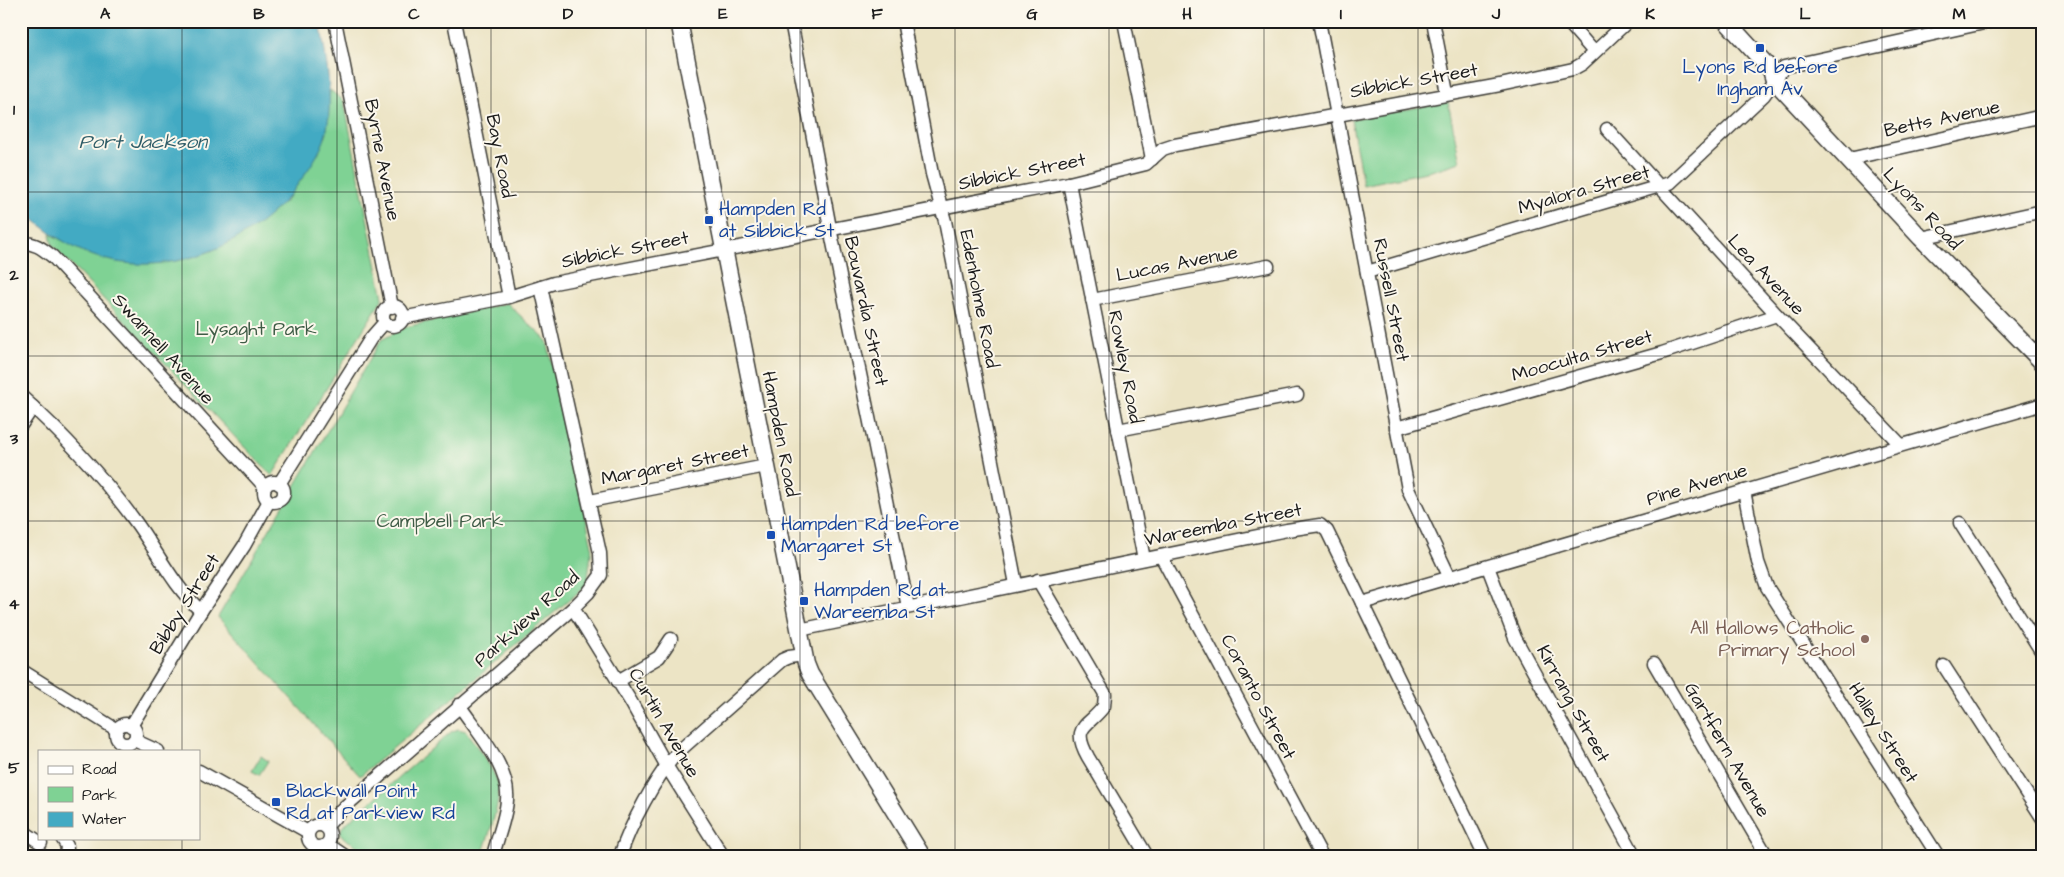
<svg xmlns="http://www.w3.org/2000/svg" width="2064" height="877" font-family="'Architects Daughter',sans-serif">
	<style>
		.green { fill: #7fd294; stroke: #4e7758 }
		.water { fill: #43aac3; stroke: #306370 }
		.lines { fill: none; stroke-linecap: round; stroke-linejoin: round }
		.minor-casing { stroke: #3b3a35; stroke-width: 15 }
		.major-casing { stroke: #3b3a35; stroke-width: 19 }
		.minor { stroke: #fff; stroke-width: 12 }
		.major { stroke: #fff; stroke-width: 16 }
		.grid { fill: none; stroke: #1c1c1c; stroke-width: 1; stroke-opacity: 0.55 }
		.transit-dot { fill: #1a4fb4; stroke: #fbf7ec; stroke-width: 2 }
		.education-dot { fill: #8d6e63; stroke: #fbf7ec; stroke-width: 2 }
		.labels { text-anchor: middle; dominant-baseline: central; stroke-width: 4; stroke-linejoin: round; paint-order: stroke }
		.transit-label { font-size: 19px; fill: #164399; stroke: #fbf7ec; text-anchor: start }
		.street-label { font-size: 19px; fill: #1c1c1c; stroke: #fbf7ec }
		.park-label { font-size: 19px; fill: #3f5c46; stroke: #fbf7ec }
		.education-label { font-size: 19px; fill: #785e54; stroke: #fbf7ec; text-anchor: end }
		.water-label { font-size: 20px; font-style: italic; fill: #2e5c67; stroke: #fbf7ec }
		.neatline { fill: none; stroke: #1c1c1c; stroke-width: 2 }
		.grid-label { font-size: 16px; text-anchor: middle; font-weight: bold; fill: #1c1c1c }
	</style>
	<rect width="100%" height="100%" fill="#fbf7ec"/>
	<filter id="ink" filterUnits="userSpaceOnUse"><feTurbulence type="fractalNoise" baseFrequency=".02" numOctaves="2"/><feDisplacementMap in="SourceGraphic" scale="10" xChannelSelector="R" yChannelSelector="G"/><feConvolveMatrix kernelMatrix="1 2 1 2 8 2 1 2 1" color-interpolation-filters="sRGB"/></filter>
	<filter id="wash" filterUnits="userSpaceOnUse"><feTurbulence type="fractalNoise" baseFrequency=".0096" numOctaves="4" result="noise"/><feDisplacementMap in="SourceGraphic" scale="20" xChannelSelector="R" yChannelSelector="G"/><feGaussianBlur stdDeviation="1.12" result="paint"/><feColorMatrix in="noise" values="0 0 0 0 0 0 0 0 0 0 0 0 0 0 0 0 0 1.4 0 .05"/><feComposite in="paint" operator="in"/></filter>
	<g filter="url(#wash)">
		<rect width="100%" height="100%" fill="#ece4c5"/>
		<g class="green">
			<path d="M 330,90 L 344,101 L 383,298 L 272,476 L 52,245 L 50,234 L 88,254 L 285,202 L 308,169 L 326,136 Z"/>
			<path d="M 1448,102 L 1460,162 L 1431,171 L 1363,185 L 1351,119 Z"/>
			<path d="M 507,303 L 547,341 L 592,546 L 587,585 L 360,776 L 218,617 L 381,340 L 406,327 Z"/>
			<path d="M 458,729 L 466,731 C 476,747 493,766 498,784 C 502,802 487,838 482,856 L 374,856 L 344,838 L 340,833 L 342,827 L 451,732 Z"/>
			<path d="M 261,756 L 268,761 L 259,775 L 252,771 Z"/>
		</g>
		<path class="water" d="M 21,21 L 320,21 C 326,59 334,96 326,134 C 322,151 308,170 298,184 C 254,247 160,284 86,253 C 61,242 41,227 21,208 Z"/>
	</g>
	<g filter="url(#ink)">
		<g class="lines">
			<g class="minor-casing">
				<g id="minor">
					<path d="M 335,21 L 392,307"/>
					<path d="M 454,21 L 509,297"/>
					<path d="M 791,21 L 830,228 L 908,607"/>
					<path d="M 903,21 L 932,174 L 945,221 L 1016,584"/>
					<path d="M 1124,21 L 1152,159"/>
					<path d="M 1319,21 L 1408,489 L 1450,578"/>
					<path d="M 1433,21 L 1447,93"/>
					<path d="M 1567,21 L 1594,52"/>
					<path d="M 1607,129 L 1777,315 L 1900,444"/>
					<path d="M 1849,159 L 2043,116"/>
					<path d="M 1069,183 L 1144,559"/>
					<path d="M 1921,238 L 2043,211"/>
					<path d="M 21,243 C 35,242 43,249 53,257 L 265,487"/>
					<path d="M 1367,272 L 1670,183 L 1764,95 L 1784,67 L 1993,21"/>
					<path d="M 1092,300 L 1268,266"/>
					<circle cx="393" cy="316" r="10"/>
					<path d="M 402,318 L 509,297 L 554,283 L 1069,183 L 1146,164 L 1163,149 L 1175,145 L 1500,85 L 1573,69 L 1582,64 L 1628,21"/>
					<path d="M 21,396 C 63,434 102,476 135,521 C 157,551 173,586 201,611"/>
					<path d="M 21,425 L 33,407"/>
					<path d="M 1396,428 L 1662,353 L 1777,315"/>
					<path d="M 1118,430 L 1297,395"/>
					<circle cx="274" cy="492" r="10"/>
					<path d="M 279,484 L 371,338 L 385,322"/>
					<path d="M 1744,491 L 1758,562 L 1767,587 L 1938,856"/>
					<path d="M 590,501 L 766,466"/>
					<path d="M 1960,523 L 2043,654"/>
					<path d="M 1161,556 L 1322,856"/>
					<path d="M 1488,567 L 1515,638 L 1635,856"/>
					<path d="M 1038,580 L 1105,694 L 1104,706 C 1089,727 1070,725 1088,757 L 1147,856"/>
					<path d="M 1362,603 L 2043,404"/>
					<path d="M 573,608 L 631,702 L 669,770 L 723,856"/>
					<path d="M 799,630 L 1287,530 L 1320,525 L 1327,531 L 1485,856"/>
					<path d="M 1654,663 L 1767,856"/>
					<path d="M 1944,666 L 2043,819"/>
					<path d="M 21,670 L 117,730"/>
					<path d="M 618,681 L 659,657 L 671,639"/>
					<path d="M 459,705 C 477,732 510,767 507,800 C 506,818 497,838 493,856"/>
					<circle cx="126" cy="734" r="10"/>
					<path d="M 131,726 L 201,611 L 244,546 L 269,501"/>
					<path d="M 134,740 L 158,751"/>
					<path d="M 199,771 L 308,832"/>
					<circle cx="319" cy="836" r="11"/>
					<path d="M 326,827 L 341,810 L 573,608 L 588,593 L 601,575 L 600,553 L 541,287"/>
					<path d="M 21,830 L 41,843"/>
					<path d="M 62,838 L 67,846 L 66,856"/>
					<path d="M 327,844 L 345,856"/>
					<path d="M 620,856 C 630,825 656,776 678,752 L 782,660 L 789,657 L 804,655"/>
				</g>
			</g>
			<g class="major-casing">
				<g id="major">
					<path d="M 679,21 L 806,664 L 810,674 L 922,856"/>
					<path d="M 1726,21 L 1771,70 L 1774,80 L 1785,92 L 1921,238 L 2043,363"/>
				</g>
			</g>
			<use href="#minor" class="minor"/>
			<use href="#major" class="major"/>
		</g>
	</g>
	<path class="grid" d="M 182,21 L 182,751M 337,21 L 337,856M 491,21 L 491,856M 646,21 L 646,856M 800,21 L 800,856M 955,21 L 955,856M 1109,21 L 1109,856M 1264,21 L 1264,856M 1418,21 L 1418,856M 1573,21 L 1573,856M 1727,21 L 1727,856M 1882,21 L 1882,856M 21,192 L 2043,192M 21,356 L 2043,356M 21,521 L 2043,521M 21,685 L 2043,685M 182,838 L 182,856"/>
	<g class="transit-dot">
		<rect x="1755" y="43" width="10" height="10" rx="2.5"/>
		<rect x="704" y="215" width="10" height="10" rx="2.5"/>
		<rect x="766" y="530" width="10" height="10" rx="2.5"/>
		<rect x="799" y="596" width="10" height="10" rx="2.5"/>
		<rect x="271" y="797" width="10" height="10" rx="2.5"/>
	</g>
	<circle class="education-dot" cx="1865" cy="639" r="5"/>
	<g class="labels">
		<g class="transit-label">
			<text x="1760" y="67" text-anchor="middle">Lyons Rd before<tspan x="1760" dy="22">Ingham Av</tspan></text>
			<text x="719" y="209">Hampden Rd<tspan x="719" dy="22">at Sibbick St</tspan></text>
			<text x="781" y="524">Hampden Rd before<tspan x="781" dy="22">Margaret St</tspan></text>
			<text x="814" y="590">Hampden Rd at<tspan x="814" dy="22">Wareemba St</tspan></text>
			<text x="286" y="791">Blackwall Point<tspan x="286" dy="22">Rd at Parkview Rd</tspan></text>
		</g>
		<g class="street-label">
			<text transform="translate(1414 81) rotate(-10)">Sibbick Street</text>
			<text transform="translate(1942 119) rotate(-12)">Betts Avenue</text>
			<text transform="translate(500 156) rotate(79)">Bay Road</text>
			<text transform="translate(382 160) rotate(79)">Byrne Avenue</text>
			<text transform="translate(1022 172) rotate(-11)">Sibbick Street</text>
			<text transform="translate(1584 190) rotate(-16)">Myalora Street</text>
			<text transform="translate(1922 209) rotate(47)">Lyons Road</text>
			<text transform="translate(625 250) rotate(-11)">Sibbick Street</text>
			<text transform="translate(1177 264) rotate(-11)">Lucas Avenue</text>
			<text transform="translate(1766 275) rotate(47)">Lea Avenue</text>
			<text transform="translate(979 299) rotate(79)">Edenholme Road</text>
			<text transform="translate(1391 300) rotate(79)">Russell Street</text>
			<text transform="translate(866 311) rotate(78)">Bouvardia Street</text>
			<text transform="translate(163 349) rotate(48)">Swannell Avenue</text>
			<text transform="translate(1582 356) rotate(-16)">Mooculta Street</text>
			<text transform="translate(1125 367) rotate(79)">Rowley Road</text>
			<text transform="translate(780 434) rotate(79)">Hampden Road</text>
			<text transform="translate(675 465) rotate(-11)">Margaret Street</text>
			<text transform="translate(1697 485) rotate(-17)">Pine Avenue</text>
			<text transform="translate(1223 525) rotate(-11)">Wareemba Street</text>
			<text transform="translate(185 604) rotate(-58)">Bibby Street</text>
			<text transform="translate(527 619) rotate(-42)">Parkview Road</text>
			<text transform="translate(1258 697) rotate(62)">Coranto Street</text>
			<text transform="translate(1573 704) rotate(61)">Kirrang Street</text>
			<text transform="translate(664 723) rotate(60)">Curtin Avenue</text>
			<text transform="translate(1883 733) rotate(58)">Halley Street</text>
			<text transform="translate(1727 750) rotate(60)">Gartfern Avenue</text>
		</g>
		<g class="park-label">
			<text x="256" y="329">Lysaght Park</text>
			<text x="440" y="521">Campbell Park</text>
		</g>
		<g class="education-label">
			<text x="1855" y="628">All Hallows Catholic<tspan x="1855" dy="22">Primary School</tspan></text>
		</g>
		<g class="water-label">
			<text x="143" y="142">Port Jackson</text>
		</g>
	</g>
	<rect width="2064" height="877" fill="none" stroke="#fbf7ec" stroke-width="55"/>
	<rect x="38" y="750" width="162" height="90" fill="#fbf7ec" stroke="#a29f99"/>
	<rect x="48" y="766" width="25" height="8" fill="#ffffff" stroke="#a29f99"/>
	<text x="82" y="774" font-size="15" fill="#1c1c1c">Road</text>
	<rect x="48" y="787" width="25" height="15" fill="#7fd294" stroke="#a29f99"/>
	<text x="82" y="800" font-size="15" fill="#1c1c1c">Park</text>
	<rect x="48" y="812" width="25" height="15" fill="#43aac3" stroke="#a29f99"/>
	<text x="82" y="824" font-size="15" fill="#1c1c1c">Water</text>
	<rect x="28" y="28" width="2008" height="822" class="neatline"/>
	<g class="grid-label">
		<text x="105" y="19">A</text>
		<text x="259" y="19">B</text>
		<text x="414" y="19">C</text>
		<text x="568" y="19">D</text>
		<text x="723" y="19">E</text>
		<text x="877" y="19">F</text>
		<text x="1032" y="19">G</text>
		<text x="1187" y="19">H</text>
		<text x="1341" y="19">I</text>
		<text x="1496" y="19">J</text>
		<text x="1650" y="19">K</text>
		<text x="1805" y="19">L</text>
		<text x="1959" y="19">M</text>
		<text x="14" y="115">1</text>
		<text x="14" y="280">2</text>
		<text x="14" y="444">3</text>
		<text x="14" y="609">4</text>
		<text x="14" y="773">5</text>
	</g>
</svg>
